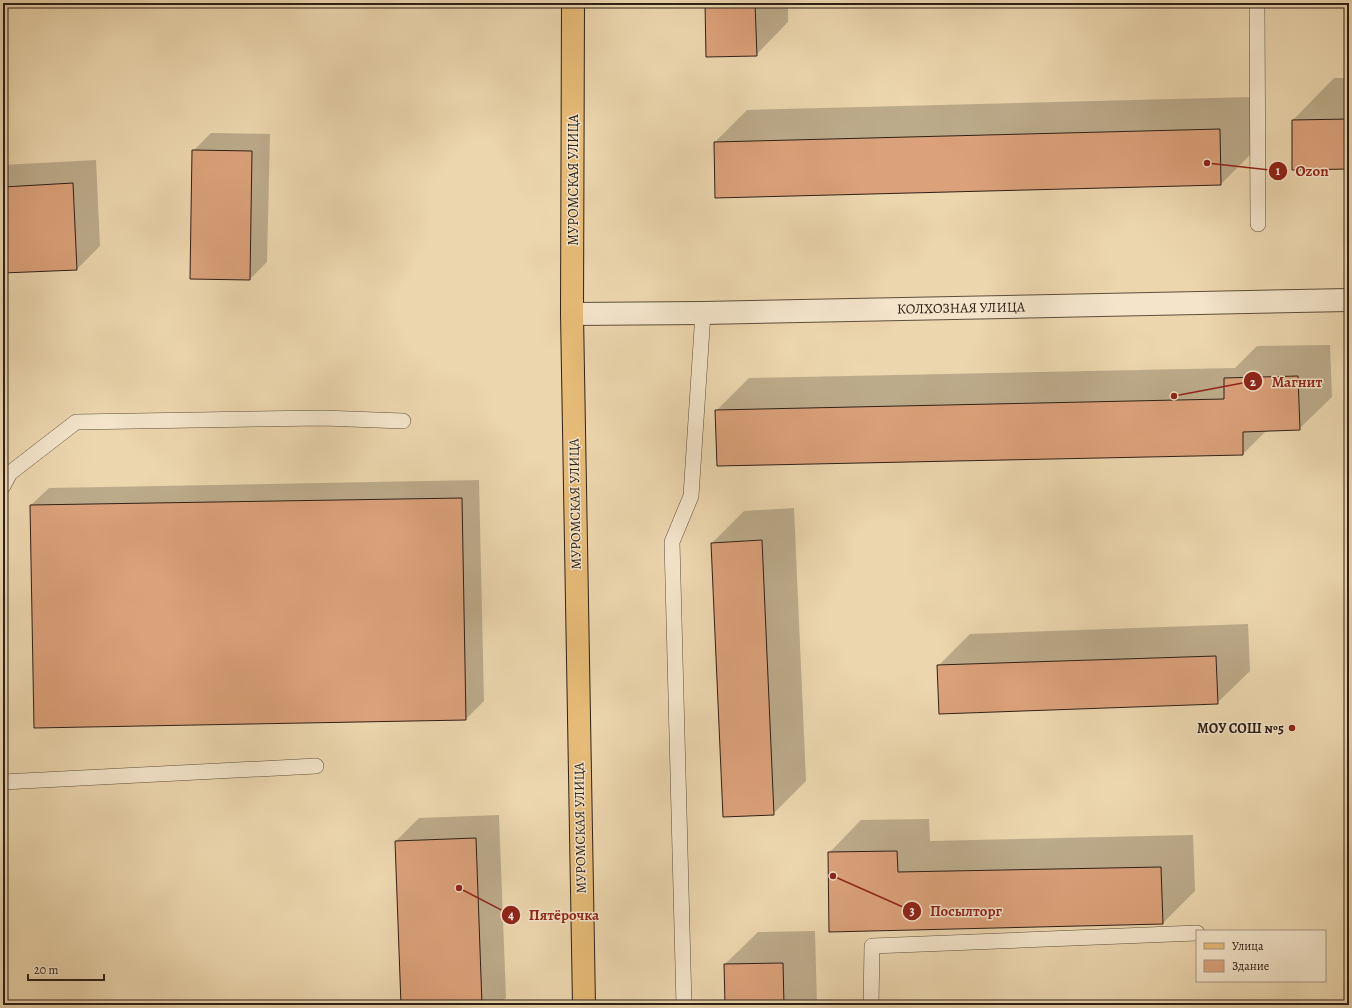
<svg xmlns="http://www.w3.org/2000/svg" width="1352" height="1008" font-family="Alegreya,serif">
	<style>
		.shadow { fill: #0003 }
		.building { fill: #dba17a; stroke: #2f2016 }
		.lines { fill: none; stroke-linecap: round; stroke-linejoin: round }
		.service-casing { stroke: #5e4e3c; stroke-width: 16 }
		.minor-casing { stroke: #5e4e3c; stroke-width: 24 }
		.primary-casing { stroke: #2f2016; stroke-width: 24 }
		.service { stroke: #f3e4ca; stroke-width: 15 }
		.minor { stroke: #f3e4ca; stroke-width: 22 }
		.primary { stroke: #e6bb77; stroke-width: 22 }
		.poi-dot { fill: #8f2418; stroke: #f3e4ca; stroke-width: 1.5 }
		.labels { text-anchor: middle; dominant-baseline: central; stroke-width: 3; stroke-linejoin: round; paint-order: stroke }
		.street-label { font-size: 14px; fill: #2f2016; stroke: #f3e4ca }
		.poi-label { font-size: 14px; font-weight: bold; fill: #2f2016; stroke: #f3e4ca; text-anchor: end }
		.leader { fill: none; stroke: #8f2418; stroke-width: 1.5 }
		.callout-dot { fill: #8f2418; stroke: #f3e4ca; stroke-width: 1.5 }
		.mark-label { font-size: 12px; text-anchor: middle; font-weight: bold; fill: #fff }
		.callout-label { font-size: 15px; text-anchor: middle; font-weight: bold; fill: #8f2418; stroke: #f3e4ca; stroke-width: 3; stroke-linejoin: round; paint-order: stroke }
	</style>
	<rect width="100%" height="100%" fill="#ecd6ae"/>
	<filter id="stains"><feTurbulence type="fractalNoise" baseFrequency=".005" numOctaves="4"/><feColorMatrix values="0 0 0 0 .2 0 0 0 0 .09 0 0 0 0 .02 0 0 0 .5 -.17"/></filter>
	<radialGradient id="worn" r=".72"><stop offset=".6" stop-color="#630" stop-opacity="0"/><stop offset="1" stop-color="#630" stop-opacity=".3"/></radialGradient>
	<g class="shadow">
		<path d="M 706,3 L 788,3 L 788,22 L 756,55 Z"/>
		<path d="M 1334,78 L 1349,78 L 1349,168 L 1293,120 Z"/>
		<path d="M 1252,97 L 1253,152 L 1221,184 L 716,197 L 715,142 L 747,110 Z"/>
		<path d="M 211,133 L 270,134 L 267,262 L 250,279 L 193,151 Z"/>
		<path d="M 96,160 L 100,246 L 77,269 L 3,272 L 3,165 Z"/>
		<path d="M 1330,345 L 1332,397 L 1299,429 L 1267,430 L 1243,454 L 716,411 L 749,378 L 1235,368 L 1257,346 Z"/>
		<path d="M 479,480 L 484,701 L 466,719 L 31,505 L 49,488 Z"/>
		<path d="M 794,508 L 806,781 L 773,814 L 712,543 L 744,511 Z"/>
		<path d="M 1248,624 L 1250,671 L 1217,703 L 938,666 L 970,634 Z"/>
		<path d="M 499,815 L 506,998 L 499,1005 L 402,1005 L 396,841 L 419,818 Z"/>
		<path d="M 929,819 L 930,841 L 1193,835 L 1195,891 L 1163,923 L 830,931 L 829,853 L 861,820 Z"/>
		<path d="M 815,931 L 817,1005 L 726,1005 L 725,964 L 758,932 Z"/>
	</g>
	<g class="building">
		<path d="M 705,3 L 755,3 L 757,56 L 706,57 Z"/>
		<path d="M 1349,119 L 1349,169 L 1292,170 L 1292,120 Z"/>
		<path d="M 1220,129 L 1221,185 L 715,198 L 714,142 Z"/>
		<path d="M 192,150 L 252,151 L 250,280 L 190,279 Z"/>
		<path d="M 73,183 L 77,270 L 3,273 L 3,187 Z"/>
		<path d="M 1298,376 L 1300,430 L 1243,432 L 1243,455 L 717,466 L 715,410 L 1224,399 L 1224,378 Z"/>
		<path d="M 462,498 L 466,720 L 34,728 L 30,505 Z"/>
		<path d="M 762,540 L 774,815 L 723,817 L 711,543 Z"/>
		<path d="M 1216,656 L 1218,704 L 939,714 L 937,665 Z"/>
		<path d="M 476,838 L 482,1005 L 401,1005 L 395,841 Z"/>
		<path d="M 897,851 L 898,872 L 1161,867 L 1163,924 L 829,932 L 828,852 Z"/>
		<path d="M 783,963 L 784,1005 L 725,1005 L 724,964 Z"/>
	</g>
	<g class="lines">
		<g class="service-casing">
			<g id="service">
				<path d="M 1257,3 L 1258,224"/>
				<path d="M 3,486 L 10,473 L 76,422 L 323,418 L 403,421"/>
				<path d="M 3,782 L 316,766"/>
				<path d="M 684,1005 L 672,542 L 691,496 L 703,313"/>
				<path d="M 871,1005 L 872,946 L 1197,933"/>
			</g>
		</g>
		<g class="minor-casing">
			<path id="minor" d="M 572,314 L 703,313 L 1349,300"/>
		</g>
		<g class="primary-casing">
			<path id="primary" d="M 573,3 L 572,314 L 584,1005"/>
		</g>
		<use href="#service" class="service"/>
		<use href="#minor" class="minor"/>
		<use href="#primary" class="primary"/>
	</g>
	<circle class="poi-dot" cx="1292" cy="728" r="4"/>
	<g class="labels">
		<g class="street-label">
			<text transform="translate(573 180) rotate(-90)">МУРОМСКАЯ УЛИЦА</text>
			<text transform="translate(961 308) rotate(-1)">КОЛХОЗНАЯ УЛИЦА</text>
			<text transform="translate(575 504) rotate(-91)">МУРОМСКАЯ УЛИЦА</text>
			<text transform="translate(580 828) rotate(-91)">МУРОМСКАЯ УЛИЦА</text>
		</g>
		<g class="poi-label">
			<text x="1284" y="728">МОУ СОШ №5</text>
		</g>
	</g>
	<path class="leader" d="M1207 163L1278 171M1174 396L1253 381M833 876L912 911M459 888L511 915"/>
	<g class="callout-dot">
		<circle cx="1207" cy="163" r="4"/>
		<circle cx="1174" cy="396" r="4"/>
		<circle cx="833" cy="876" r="4"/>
		<circle cx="459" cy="888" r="4"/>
		<circle cx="1278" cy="171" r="10"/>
		<circle cx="1253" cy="381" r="10"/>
		<circle cx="912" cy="911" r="10"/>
		<circle cx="511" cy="915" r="10"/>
	</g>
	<g class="mark-label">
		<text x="1278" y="175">1</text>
		<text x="1253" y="386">2</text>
		<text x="912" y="915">3</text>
		<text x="511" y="919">4</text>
	</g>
	<g class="callout-label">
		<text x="1312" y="176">Ozon</text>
		<text x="1297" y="387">Магнит</text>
		<text x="966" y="916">Посылторг</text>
		<text x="564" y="920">Пятёрочка</text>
	</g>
	<rect width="1352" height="1008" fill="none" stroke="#ecd6ae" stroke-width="16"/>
	<rect x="4" y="4" width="1344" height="1000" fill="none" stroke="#2f2016" stroke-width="2"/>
	<rect x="8" y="8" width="1336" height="992" fill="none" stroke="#2f2016"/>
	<rect x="1196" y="930" width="130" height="52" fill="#f3e4ca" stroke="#a59682"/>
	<rect x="1204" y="943" width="20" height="6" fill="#e6bb77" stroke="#a59682"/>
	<text x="1232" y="950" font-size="12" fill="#2f2016">Улица</text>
	<rect x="1204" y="960" width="20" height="12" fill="#dba17a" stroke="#a59682"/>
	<text x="1232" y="970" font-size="12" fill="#2f2016">Здание</text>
	<path d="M28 974v6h76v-6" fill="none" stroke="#2f2016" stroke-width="2"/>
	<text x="34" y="974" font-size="12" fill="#2f2016" stroke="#f3e4ca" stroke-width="3" paint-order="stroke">20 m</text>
	<rect width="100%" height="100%" filter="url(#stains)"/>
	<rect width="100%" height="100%" fill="url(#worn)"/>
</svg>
